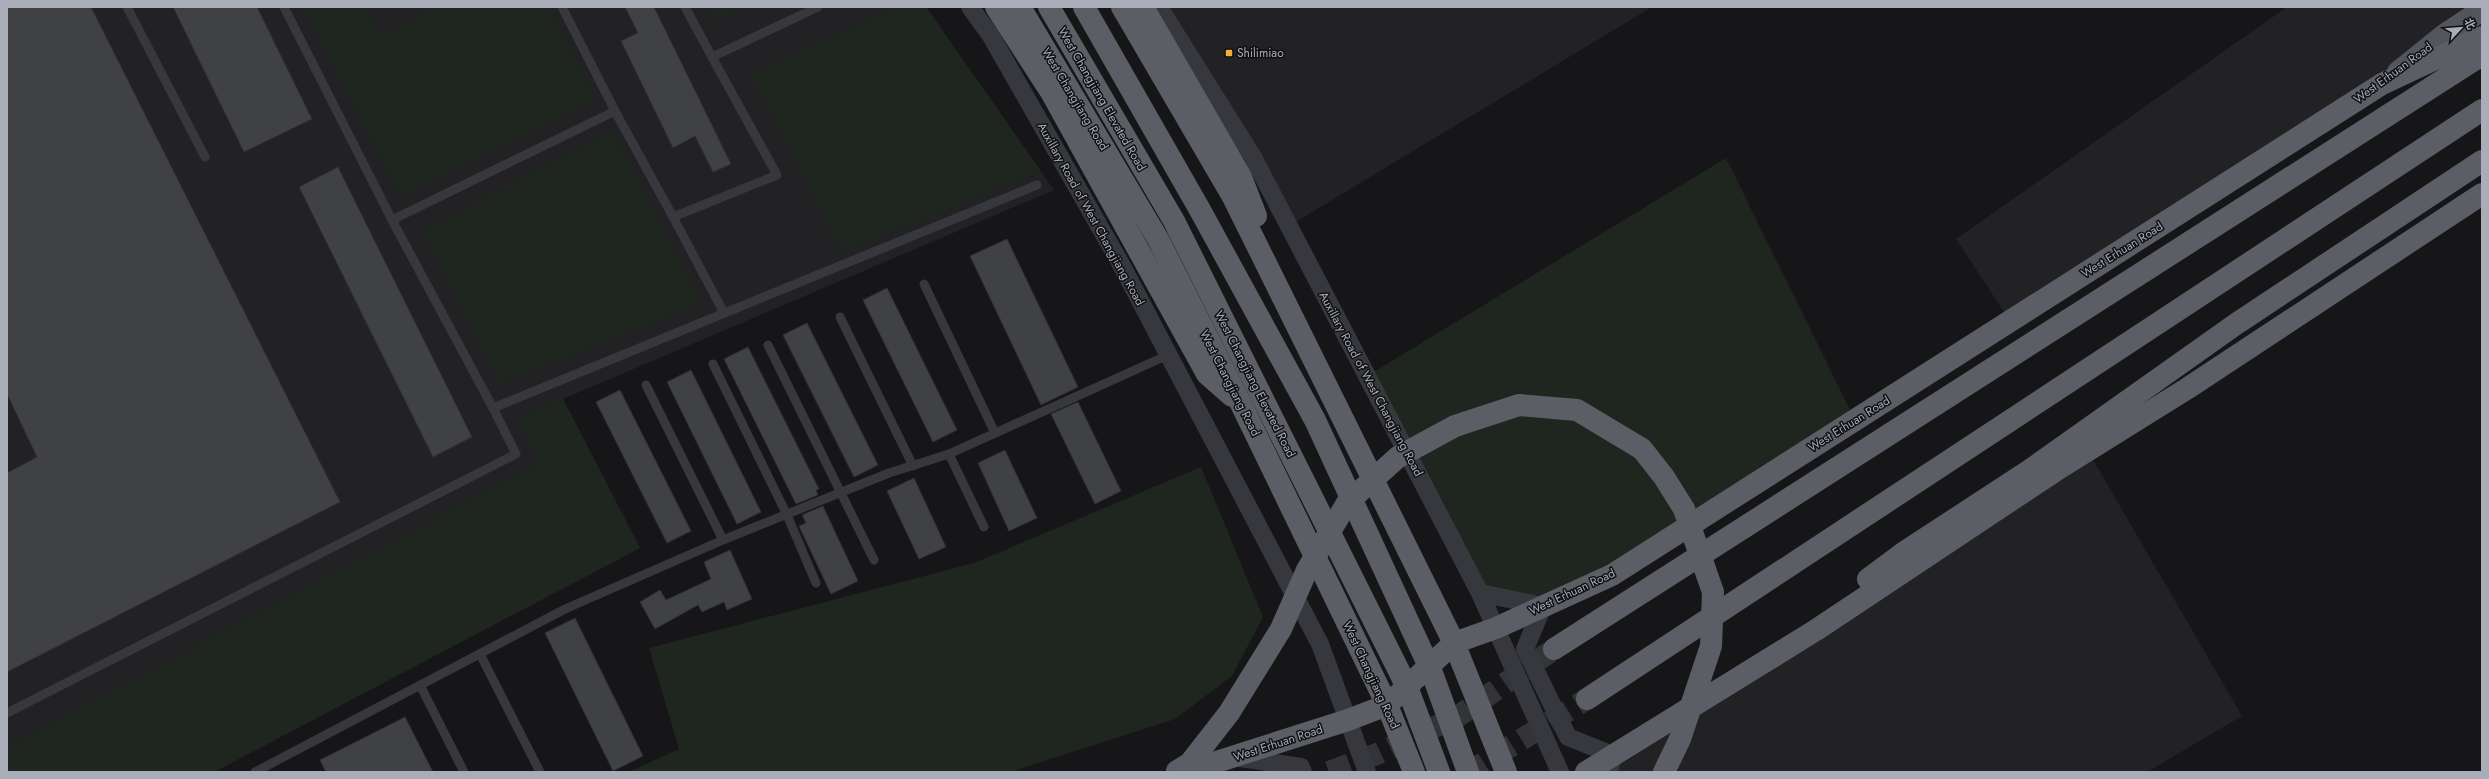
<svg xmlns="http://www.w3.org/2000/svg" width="2489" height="779" font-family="Jost,'Noto Sans SC',sans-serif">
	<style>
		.built { fill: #222225 }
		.green { fill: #1e261f }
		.building { fill: #404145; stroke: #303034 }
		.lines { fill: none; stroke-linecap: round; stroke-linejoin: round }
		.trunk-tunnel { stroke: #333438; stroke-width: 22; stroke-dasharray: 22 11; stroke-linecap: butt }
		.service { stroke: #37383d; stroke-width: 9 }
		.minor { stroke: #37383d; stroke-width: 18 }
		.primary { stroke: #53555c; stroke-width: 22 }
		.trunk { stroke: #5b5e65; stroke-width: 22 }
		.poi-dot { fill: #f2b134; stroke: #111113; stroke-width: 1.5 }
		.labels { text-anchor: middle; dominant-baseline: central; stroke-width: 3; stroke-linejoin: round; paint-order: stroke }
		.poi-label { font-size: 12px; fill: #a8adb8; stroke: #111113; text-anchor: start }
		.street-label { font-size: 12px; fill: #a8adb8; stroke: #111113 }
	</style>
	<rect width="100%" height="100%" fill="#161618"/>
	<g class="built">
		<path d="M 7,7 L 926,7 L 1054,190 L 563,399 L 640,548 L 214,772 L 7,772 Z"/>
		<path d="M 1159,7 L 1652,7 L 1289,226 Z"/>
		<path d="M 2287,7 L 2482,7 L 2010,321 L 1956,239 Z"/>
		<path d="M 2088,451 L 2242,716 L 2147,772 L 1609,772 L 1613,755 Z"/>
	</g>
	<g class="green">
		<path d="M 302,7 L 365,7 L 380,35 L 435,7 L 547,7 L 597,100 L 401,197 Z"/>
		<path d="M 709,7 L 744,7 L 717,20 Z"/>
		<path d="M 896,7 L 926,7 L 1041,171 L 843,252 L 749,74 Z"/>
		<path d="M 613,132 L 703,303 L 499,384 L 422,230 Z"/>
		<path d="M 1726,158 L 1855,420 L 1543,606 L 1480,593 L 1367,376 Z"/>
		<path d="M 563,399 L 640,548 L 214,772 L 7,772 L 7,747 L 539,463 L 517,418 Z"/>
		<path d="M 1201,467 L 1263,617 L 1232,676 L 1175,719 L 1010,772 L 629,772 L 679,749 L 649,648 L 974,563 Z"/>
	</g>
	<g class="building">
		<path d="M 7,7 L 91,7 L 340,502 L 7,672 L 7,473 L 37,457 L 7,394 Z"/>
		<path d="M 173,7 L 257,7 L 312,119 L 244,152 Z"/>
		<path d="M 625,7 L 654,7 L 731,164 L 713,172 L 695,136 L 673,148 L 621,41 L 638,33 Z"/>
		<path d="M 338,167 L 472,437 L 433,457 L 299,187 Z"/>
		<path d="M 1007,239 L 1078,387 L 1041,405 L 970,256 Z"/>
		<path d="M 887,288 L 957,430 L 933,442 L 863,300 Z"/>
		<path d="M 807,323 L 878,465 L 854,477 L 783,335 Z"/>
		<path d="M 748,347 L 819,489 L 816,490 L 818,495 L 796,504 L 724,359 Z"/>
		<path d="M 691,370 L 761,512 L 737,524 L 667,382 Z"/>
		<path d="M 620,390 L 691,531 L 667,543 L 596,402 Z"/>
		<path d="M 1078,402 L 1121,491 L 1095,504 L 1051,414 Z"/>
		<path d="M 1005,450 L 1037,518 L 1009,531 L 978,463 Z"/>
		<path d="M 914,478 L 946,547 L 919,559 L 887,491 Z"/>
		<path d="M 823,506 L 858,581 L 831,594 L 799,526 L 806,523 L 802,515 Z"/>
		<path d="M 730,550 L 752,599 L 727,610 L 724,602 L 702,612 L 698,605 L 655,629 L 640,602 L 660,590 L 666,600 L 711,579 L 704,562 Z"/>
		<path d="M 575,618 L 643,756 L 613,771 L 545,633 Z"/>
		<path d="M 405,717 L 433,772 L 326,772 L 320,760 Z"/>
	</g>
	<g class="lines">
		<g class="trunk-tunnel">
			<path d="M 1329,772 L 1377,754 L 1460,715 L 1554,649"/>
			<path d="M 1464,772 L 1482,764 L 1587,699"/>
		</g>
		<g class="service">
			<path d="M 127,7 L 205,157"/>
			<path d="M 284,7 L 392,220 L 615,111 L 562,7"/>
			<path d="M 685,7 L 712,57 L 818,7"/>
			<path d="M 615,111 L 673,217 L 777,175 L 712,57"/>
			<path d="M 673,217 L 724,313"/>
			<path d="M 392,220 L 493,408"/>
			<path d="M 924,284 L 995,433"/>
			<path d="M 840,317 L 913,466"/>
			<path d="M 768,345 L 874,560"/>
			<path d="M 713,364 L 787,515 L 816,583"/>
			<path d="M 646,385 L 723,540"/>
			<path d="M 949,454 L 984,527"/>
			<path d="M 480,654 L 540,772"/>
			<path d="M 420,685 L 464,772"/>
			<path d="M 7,713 L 516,454 L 493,408 L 1037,185"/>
			<path d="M 255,772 L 565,609 L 723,540 L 889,473 L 949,454 L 1168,355"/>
		</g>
		<g class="minor">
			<path d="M 970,7 L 991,36 L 1122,266 L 1320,644 L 1367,772"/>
			<path d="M 1159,7 L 1253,157 L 1480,593 L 1560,772"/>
			<path d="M 1480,593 L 1543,606 L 1525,649 L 1568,737 L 1613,755 L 1609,772"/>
			<path d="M 1233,757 L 1301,767 L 1303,772"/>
		</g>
		<path class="primary" d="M 2398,72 L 2444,35 L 2482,10"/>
		<g class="trunk">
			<path d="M 996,7 L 1051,92 L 1207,374 L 1232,396"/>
			<path d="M 1020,7 L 1158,239 L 1242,406 L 1387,705 L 1414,772"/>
			<path d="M 1049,7 L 1174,221 L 1407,687 L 1439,772"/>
			<path d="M 1084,7 L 1200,210 L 1315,420 L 1432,673 L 1468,772"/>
			<path d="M 1122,7 L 1233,197 L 1454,643 L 1506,772"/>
			<path d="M 1143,7 L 1241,177 L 1256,216"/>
			<path d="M 1868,579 L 1903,553 L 2030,470 L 2236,324 L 2482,161"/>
			<path d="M 1554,649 L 2482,55"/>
			<path d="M 1587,699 L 2482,110"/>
			<path d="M 1177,771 L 1190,763 L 1229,713 L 1281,629 L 1307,570 L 1347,503 L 1398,457 L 1455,426 L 1519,405 L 1577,410 L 1642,449 L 1664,477 L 1684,509 L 1713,592 L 1711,646 L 1680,739 L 1664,772"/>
			<path d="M 1185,772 L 1348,720 L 1387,705 L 1454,643 L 1496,628 L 1612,575 L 2382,84 L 2482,37"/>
			<path d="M 1586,772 L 1816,630 L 2055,471 L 2188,388 L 2482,194"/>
		</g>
	</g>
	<rect class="poi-dot" x="1225" y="49" width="8" height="8" rx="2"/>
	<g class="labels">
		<g class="poi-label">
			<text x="1237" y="53">Shilimiao</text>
		</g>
		<g class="street-label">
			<text transform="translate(2393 73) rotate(-36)">West Erhuan Road</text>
			<text transform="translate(1075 99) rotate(59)">West Changjiang Road</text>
			<text transform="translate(1102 99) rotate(60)">West Changjiang Elevated Road</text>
			<text transform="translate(1091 214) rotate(61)">Auxillary Road of West Changjiang Road</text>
			<text transform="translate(2122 250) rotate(-32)">West Erhuan Road</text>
			<text transform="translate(1230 383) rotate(63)">West Changjiang Road</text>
			<text transform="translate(1255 384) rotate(63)">West Changjiang Elevated Road</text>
			<text transform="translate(1371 384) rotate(62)">Auxillary Road of West Changjiang Road</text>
			<text transform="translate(1849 424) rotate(-32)">West Erhuan Road</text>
			<text transform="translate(1572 592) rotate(-25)">West Erhuan Road</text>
			<text transform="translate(1371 675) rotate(65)">West Changjiang Road</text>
			<text transform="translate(1278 743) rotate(-18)">West Erhuan Road</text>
		</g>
	</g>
	<rect width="2489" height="779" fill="none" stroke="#a8adb8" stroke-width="16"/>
	<g transform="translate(2461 28) rotate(64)" stroke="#111113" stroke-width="3" paint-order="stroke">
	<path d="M0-3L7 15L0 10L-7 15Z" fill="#a8adb8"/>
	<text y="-6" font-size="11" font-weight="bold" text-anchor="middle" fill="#a8adb8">北</text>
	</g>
</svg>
